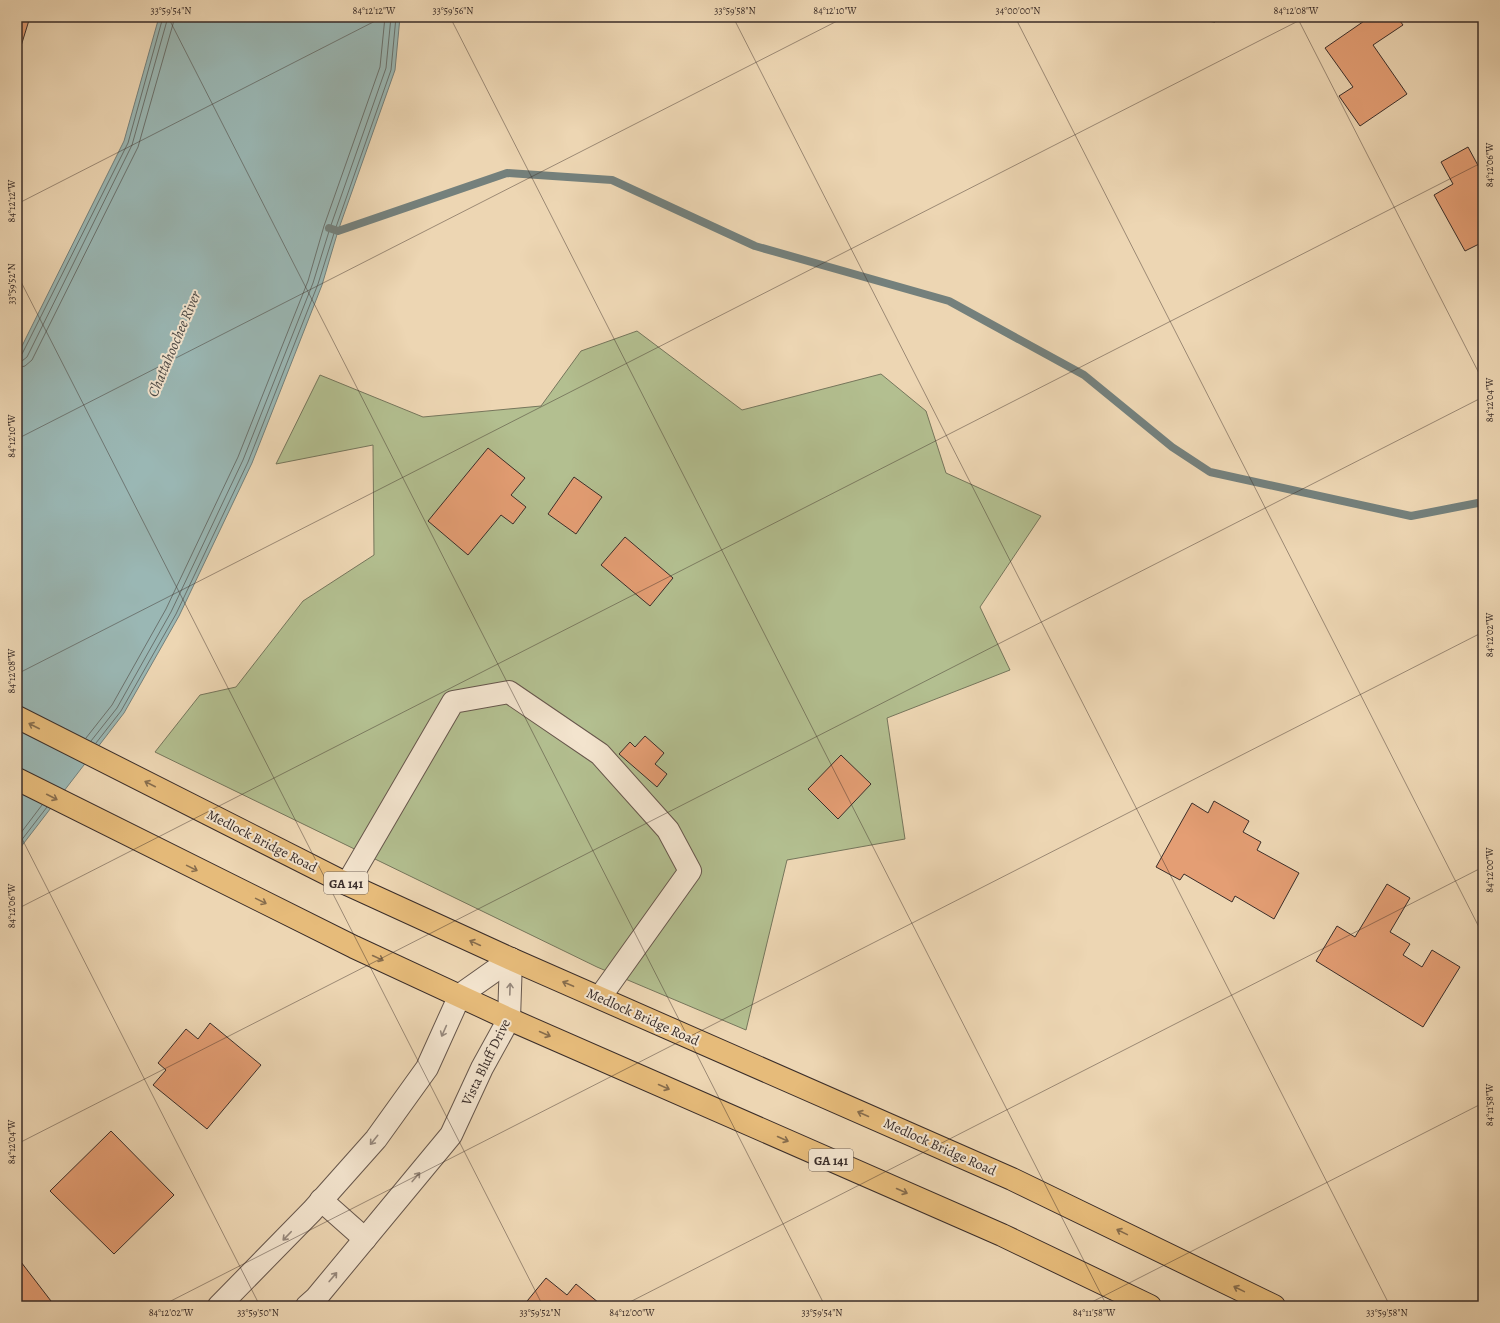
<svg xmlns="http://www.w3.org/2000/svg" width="1500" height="1323" font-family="Alegreya,serif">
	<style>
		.green { fill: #b3bf90; stroke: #76765c }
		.water { fill: #9ab7b4; stroke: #74807c }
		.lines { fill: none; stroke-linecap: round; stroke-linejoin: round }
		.shore { stroke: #6a726e; stroke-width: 1 }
		.stream { stroke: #74807c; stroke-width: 8 }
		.building { fill: #e49e74; stroke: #3a2d29 }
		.minor-casing { stroke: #67574c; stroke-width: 24 }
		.highway-casing { stroke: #3a2d29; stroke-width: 24 }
		.minor { stroke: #f3e4ce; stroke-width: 22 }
		.highway { stroke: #e6bb7a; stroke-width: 22 }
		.oneway { stroke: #876d4d }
		.oneway2 { stroke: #96887c }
		.ticks { fill: none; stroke: #3a2d29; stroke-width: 1; stroke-opacity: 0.45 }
		.labels { text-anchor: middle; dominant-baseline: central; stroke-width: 4; stroke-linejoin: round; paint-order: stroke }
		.shield { fill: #f3e4ce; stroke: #72645a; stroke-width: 1 }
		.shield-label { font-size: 13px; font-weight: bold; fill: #3a2d29 }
		.street-label { font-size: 14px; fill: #3a2d29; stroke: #f3e4ce }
		.water-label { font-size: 15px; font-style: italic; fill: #4d4945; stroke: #f3e4ce }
		.neatline { fill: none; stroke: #3a2d29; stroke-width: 1.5 }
		.ticks-label { font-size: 10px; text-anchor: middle; fill: #3a2d29 }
	</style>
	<rect width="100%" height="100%" fill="#edd6b3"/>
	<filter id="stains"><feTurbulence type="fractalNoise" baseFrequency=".005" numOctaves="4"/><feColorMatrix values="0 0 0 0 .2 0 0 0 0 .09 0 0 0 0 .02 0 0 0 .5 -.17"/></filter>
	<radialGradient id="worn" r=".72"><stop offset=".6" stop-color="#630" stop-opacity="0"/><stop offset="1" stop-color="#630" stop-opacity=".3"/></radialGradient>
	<path class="green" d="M 637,331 L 742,410 L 881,374 L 926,411 L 946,473 L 1041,516 L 980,607 L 1010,670 L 887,718 L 905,839 L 787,860 L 746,1030 L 597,967 L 155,752 L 200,695 L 236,687 L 303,601 L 374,555 L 373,445 L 276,464 L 320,375 L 423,417 L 541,406 L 581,351 Z"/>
	<path class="water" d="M 159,17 L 400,17 L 395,70 L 338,231 L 322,285 L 252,463 L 179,616 L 124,713 L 17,852 L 17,356 L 124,141 Z"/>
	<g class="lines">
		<g class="shore">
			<path d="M 17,357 L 22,354 L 128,143 L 163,17"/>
			<path d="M 17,362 L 22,361 L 27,357 L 132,145 L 168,17"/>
			<path d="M 17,368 L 25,366 L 32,360 L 138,147 L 173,24 L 174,17"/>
			<path d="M 86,738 L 112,705 L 166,609 L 238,457 L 308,281 L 324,226 L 380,67 L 385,17"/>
			<path d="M 91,741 L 117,708 L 171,612 L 243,460 L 313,283 L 330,228 L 386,68 L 391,17"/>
			<path d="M 96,743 L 121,711 L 176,614 L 248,462 L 318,284 L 335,230 L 391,70 L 396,17"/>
			<path d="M 17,838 L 42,805"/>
			<path d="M 17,846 L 47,807"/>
		</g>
		<path class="stream" d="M 329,228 L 338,231 L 507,173 L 612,180 L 755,246 L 949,301 L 1084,375 L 1172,447 L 1210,472 L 1411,516 L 1483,502"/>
	</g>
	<g class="building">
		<path d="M 17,17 L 30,17 L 17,59 Z"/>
		<path d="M 1175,17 L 1216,17 L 1215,22 Z"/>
		<path d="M 1370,17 L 1397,17 L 1403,25 L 1373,45 L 1407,94 L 1360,126 L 1339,96 L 1353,87 L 1325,48 Z"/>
		<path d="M 1468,147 L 1481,171 L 1483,169 L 1483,242 L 1465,251 L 1434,195 L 1453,184 L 1441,162 Z"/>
		<path d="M 488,448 L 525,478 L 511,495 L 526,507 L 513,524 L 501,515 L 468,555 L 428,521 Z"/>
		<path d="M 574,477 L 602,497 L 576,534 L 548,514 Z"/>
		<path d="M 625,537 L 673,578 L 650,606 L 601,565 Z"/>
		<path d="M 645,736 L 664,753 L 655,764 L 667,774 L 657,787 L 619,754 L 630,742 L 635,747 Z"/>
		<path d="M 841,755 L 871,784 L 838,819 L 808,789 Z"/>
		<path d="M 1214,801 L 1249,821 L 1243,832 L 1261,842 L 1257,850 L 1299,873 L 1274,919 L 1235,896 L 1232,902 L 1184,874 L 1180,880 L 1156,867 L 1192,803 L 1208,813 Z"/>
		<path d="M 1387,884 L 1410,898 L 1390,932 L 1410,944 L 1403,955 L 1422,967 L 1432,950 L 1460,967 L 1423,1027 L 1316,961 L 1337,926 L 1355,937 Z"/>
		<path d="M 210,1023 L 261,1065 L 207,1129 L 153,1085 L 166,1070 L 158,1063 L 186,1029 L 198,1039 Z"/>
		<path d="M 111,1131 L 174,1195 L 114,1254 L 50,1191 Z"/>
		<path d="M 21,1262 L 51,1301 L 45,1306 L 17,1306 L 17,1266 Z"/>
		<path d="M 546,1278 L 567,1295 L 576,1284 L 599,1303 L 597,1306 L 523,1306 Z"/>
	</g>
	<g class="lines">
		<g class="minor-casing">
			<g id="minor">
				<path d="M 347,884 L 453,702 L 509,692 L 600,754 L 668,830 L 690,871 L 600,997"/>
				<path d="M 321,1200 L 365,1239"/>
				<path d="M 219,1306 L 312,1211 L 376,1139 L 427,1068 L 460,995 L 511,959"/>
				<path d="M 307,1306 L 316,1298 L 451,1135 L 482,1068 L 509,1019 L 511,959"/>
			</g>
		</g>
		<g class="highway-casing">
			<g id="highway">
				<path d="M 17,717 L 347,884 L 511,959 L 1012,1179 L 1274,1306"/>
				<path d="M 17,779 L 354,947 L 509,1019 L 1002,1235 L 1150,1306"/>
			</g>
		</g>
		<use href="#minor" class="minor"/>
		<use href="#highway" class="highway"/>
	</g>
	<defs><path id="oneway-shaft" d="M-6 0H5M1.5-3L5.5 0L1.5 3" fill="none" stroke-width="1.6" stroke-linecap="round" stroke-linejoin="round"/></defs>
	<g class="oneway">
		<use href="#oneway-shaft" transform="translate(34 726) rotate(-153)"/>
		<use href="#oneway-shaft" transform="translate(150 784) rotate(-153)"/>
		<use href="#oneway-shaft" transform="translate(52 797) rotate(27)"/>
		<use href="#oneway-shaft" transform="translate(192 868) rotate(26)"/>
		<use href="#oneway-shaft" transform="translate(261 901) rotate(26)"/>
		<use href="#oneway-shaft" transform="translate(475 943) rotate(-155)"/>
		<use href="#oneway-shaft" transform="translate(378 958) rotate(25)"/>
		<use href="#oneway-shaft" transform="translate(568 984) rotate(-157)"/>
		<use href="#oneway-shaft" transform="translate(545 1034) rotate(24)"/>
		<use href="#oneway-shaft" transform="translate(664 1087) rotate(24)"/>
		<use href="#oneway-shaft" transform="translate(863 1114) rotate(-156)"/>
		<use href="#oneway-shaft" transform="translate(783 1139) rotate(24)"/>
		<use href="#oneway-shaft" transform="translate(902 1191) rotate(24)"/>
		<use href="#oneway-shaft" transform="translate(1122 1232) rotate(-154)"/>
		<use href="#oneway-shaft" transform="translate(1239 1289) rotate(-154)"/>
	</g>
	<g class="oneway2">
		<use href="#oneway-shaft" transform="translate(510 989) rotate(-88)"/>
		<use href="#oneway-shaft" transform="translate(444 1031) rotate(114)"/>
		<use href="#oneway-shaft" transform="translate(374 1140) rotate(129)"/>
		<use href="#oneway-shaft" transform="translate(416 1177) rotate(-50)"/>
		<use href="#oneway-shaft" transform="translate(287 1236) rotate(134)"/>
		<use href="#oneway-shaft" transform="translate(333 1277) rotate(-50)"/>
	</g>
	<path class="ticks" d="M 168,17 L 825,1306M 450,17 L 1107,1306M 733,17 L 1390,1306M 1015,17 L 1483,935M 1297,17 L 1483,381M 17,204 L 383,17M 17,274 L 543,1306M 17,439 L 845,17M 17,674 L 1306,17M 17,829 L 260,1306M 17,909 L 1483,162M 17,1144 L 1483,397M 161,1306 L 1483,632M 622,1306 L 1483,867M 1084,1306 L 1483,1103"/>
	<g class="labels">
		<g class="shield">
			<rect x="324" y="872" width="44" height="22" rx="3"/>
			<rect x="809" y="1149" width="44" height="22" rx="3"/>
		</g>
		<g class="shield-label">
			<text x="346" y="883">GA 141</text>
			<text x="831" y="1160">GA 141</text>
		</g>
		<g class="street-label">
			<text transform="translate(262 841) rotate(27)">Medlock Bridge Road</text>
			<text transform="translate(643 1017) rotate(24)">Medlock Bridge Road</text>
			<text transform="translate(486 1062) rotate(-64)">Vista Bluff Drive</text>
			<text transform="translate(940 1147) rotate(24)">Medlock Bridge Road</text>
		</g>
		<g class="water-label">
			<text transform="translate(174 344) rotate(-67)">Chattahoochee River</text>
		</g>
	</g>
	<rect width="1500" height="1323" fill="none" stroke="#edd6b3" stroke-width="44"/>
	<rect x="22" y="22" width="1456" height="1279" class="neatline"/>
	<g class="ticks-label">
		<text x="171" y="14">33°59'54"N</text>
		<text x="374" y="14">84°12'12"W</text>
		<text x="453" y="14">33°59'56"N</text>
		<text x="735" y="14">33°59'58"N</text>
		<text x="835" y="14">84°12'10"W</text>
		<text x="1018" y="14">34°00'00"N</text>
		<text x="1296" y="14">84°12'08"W</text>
		<text transform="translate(1489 165) rotate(-90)" y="4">84°12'06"W</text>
		<text transform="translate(11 201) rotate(-90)" y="4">84°12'12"W</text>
		<text transform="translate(11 284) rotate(-90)" y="4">33°59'52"N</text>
		<text transform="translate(1489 400) rotate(-90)" y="4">84°12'04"W</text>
		<text transform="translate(11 436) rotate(-90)" y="4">84°12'10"W</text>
		<text transform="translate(1489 635) rotate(-90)" y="4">84°12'02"W</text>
		<text transform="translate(11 671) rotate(-90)" y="4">84°12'08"W</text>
		<text transform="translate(1489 870) rotate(-90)" y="4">84°12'00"W</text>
		<text transform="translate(11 906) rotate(-90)" y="4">84°12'06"W</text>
		<text transform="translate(1489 1105) rotate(-90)" y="4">84°11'58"W</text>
		<text transform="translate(11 1142) rotate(-90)" y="4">84°12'04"W</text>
		<text x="171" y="1316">84°12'02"W</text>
		<text x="258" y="1316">33°59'50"N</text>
		<text x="540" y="1316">33°59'52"N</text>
		<text x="632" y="1316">84°12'00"W</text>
		<text x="822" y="1316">33°59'54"N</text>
		<text x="1094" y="1316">84°11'58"W</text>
		<text x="1387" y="1316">33°59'58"N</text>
	</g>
	<rect width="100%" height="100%" filter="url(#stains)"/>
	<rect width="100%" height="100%" fill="url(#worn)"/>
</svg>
